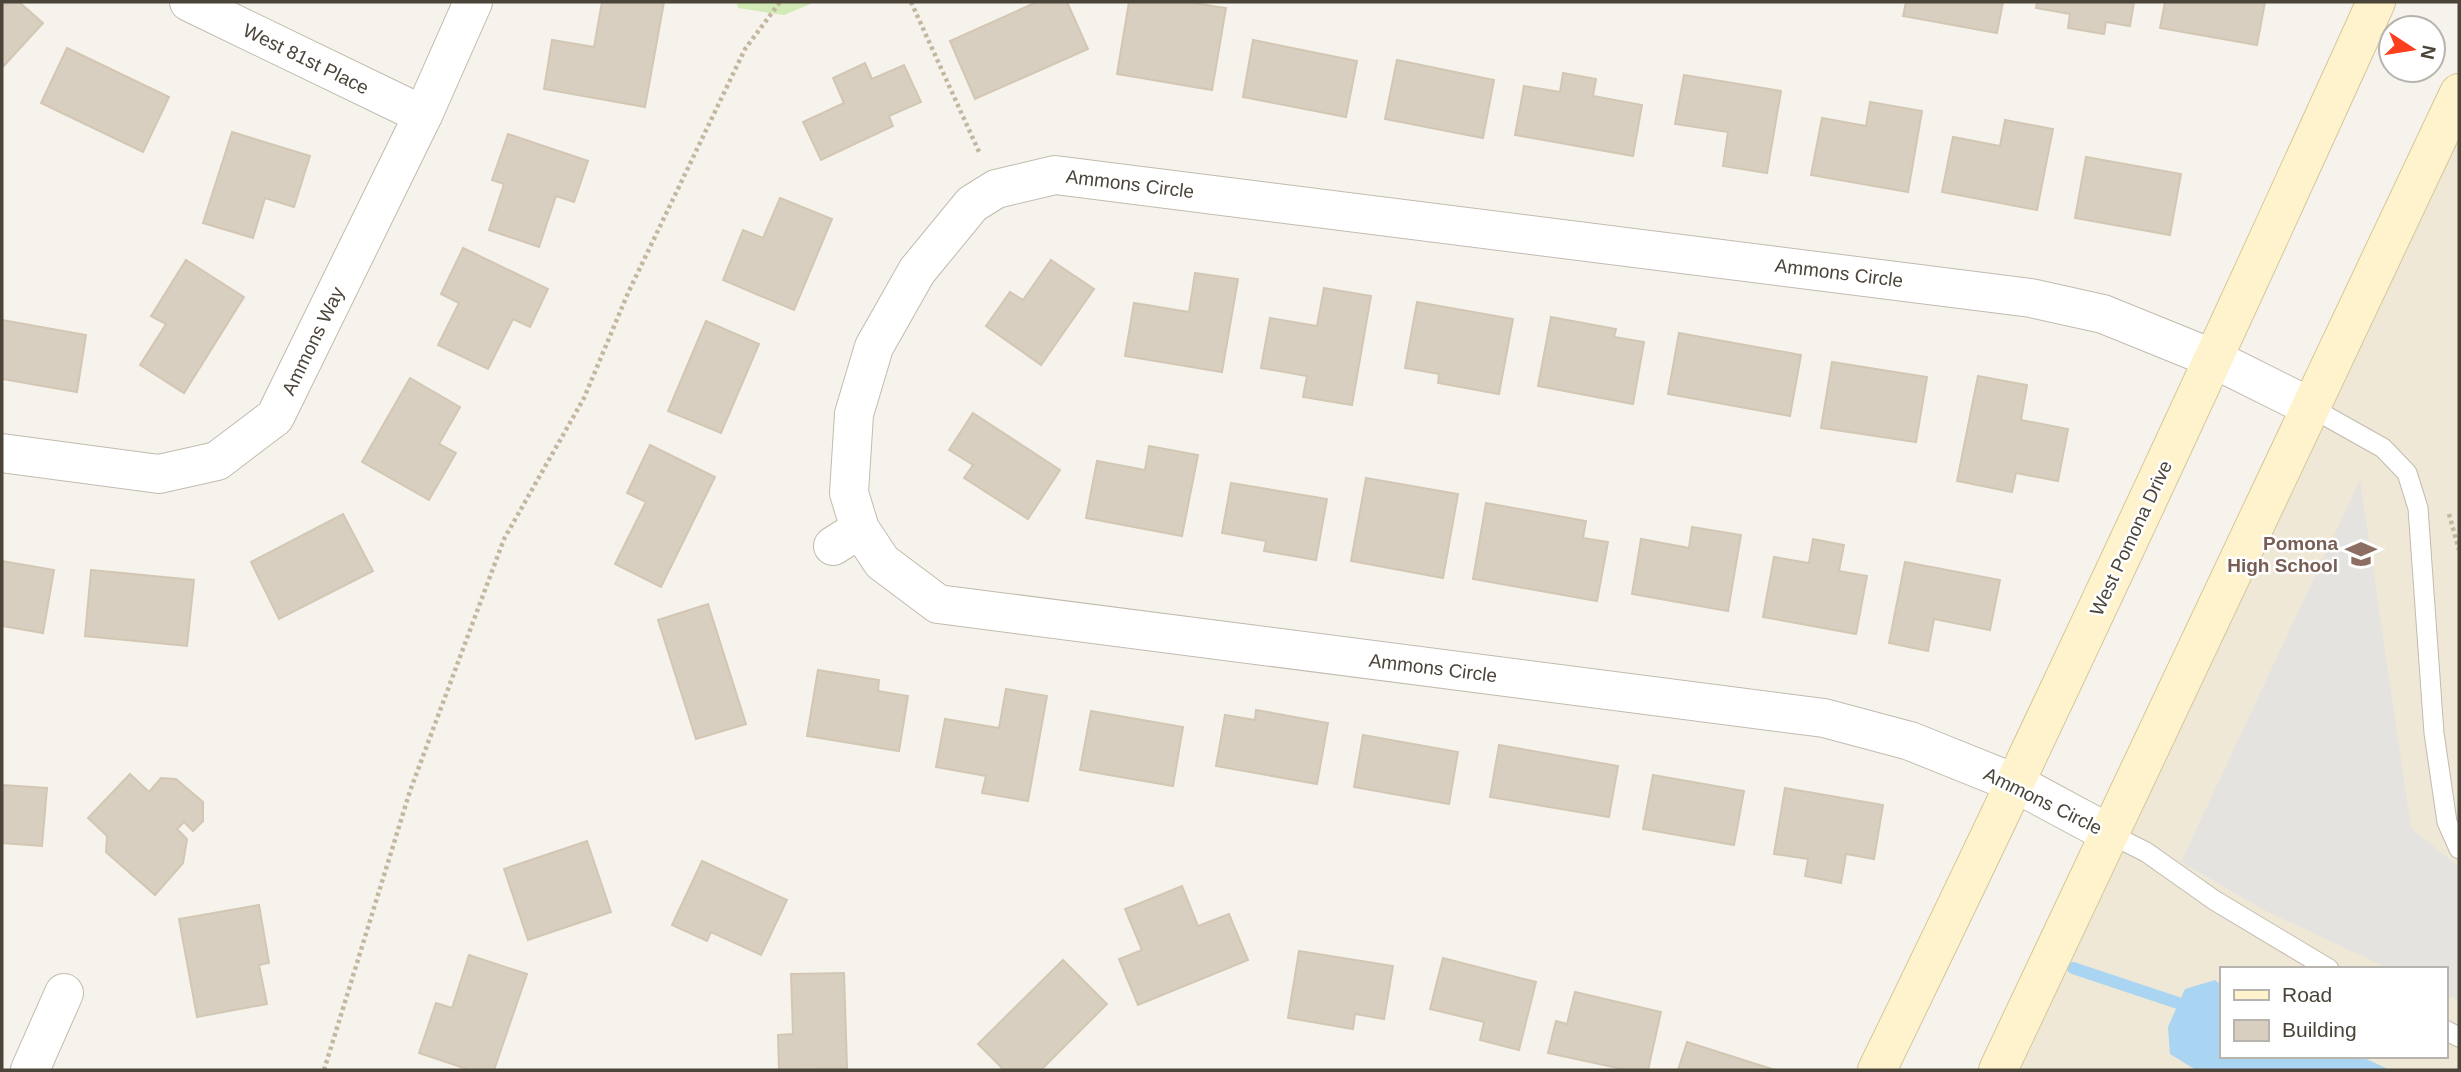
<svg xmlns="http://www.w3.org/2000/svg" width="2461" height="1072" font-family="Arial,sans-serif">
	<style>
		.education { fill: #efe8d6; fill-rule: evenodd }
		.green { fill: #d2eab5 }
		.parking { fill: #e5e3e0 }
		.water { fill: #a9d4f2 }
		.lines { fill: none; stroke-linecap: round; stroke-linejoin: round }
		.stream { stroke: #a9d4f2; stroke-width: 12 }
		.building { fill: #d8cfc1; stroke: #d3c7b4; stroke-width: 2 }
		.lane-casing { stroke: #c2bbae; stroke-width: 21 }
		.street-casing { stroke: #c2bbae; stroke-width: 40 }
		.secondary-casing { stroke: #d6c79b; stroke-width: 40 }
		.path { stroke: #c4b79f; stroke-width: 4.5; stroke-dasharray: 3.5 3.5; stroke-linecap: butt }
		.lane { stroke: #fff; stroke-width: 19 }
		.street { stroke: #fff; stroke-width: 38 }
		.secondary { stroke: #fff3cd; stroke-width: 38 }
		.labels { text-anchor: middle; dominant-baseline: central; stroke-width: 5; stroke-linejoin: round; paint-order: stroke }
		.street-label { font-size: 19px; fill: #4b4439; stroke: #fff }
		.education-label { font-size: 19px; font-weight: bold; fill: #785e54; stroke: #fff; text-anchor: end }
	</style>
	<rect width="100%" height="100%" fill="#f6f3ec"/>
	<path class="education" d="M 2459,139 L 2459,1070 L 2018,1070 ZM 2221,969 L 2445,969 L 2445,1056 L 2221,1056 Z"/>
	<path class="green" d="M 737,2 L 815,2 L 784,15 L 738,8 Z"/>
	<path class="parking" d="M 2360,480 L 2411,828 L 2459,867 L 2459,1001 L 2445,994 L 2445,969 L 2390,969 L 2266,911 L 2181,862 Z"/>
	<path class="water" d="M 2215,980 L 2221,985 L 2221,1056 L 2360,1056 L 2390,1070 L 2196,1070 L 2170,1054 L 2168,1027 L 2185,989 Z"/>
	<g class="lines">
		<path class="stream" d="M 2073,968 L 2178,1003"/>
	</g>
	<g class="building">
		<path d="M 2,2 L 6,5 L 10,2 L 19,2 L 43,23 L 2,68 Z"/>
		<path d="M 602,2 L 664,2 L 645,107 L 544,89 L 552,40 L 594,47 Z"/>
		<path d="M 1037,2 L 1067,2 L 1088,49 L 975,99 L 950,41 Z"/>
		<path d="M 1129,2 L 1187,2 L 1226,8 L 1212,90 L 1117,74 Z"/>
		<path d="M 1906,2 L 2003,2 L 1997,33 L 1903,16 Z"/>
		<path d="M 2037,2 L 2134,2 L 2130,26 L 2106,22 L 2104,34 L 2068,28 L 2070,14 L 2036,8 Z"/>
		<path d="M 2165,2 L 2265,2 L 2257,45 L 2160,28 Z"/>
		<path d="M 1253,40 L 1357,61 L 1346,117 L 1243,97 Z"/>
		<path d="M 67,48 L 169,97 L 143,152 L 41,103 Z"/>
		<path d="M 1397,60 L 1494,80 L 1483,138 L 1385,119 Z"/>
		<path d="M 865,63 L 872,79 L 904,65 L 921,102 L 889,116 L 893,126 L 821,160 L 803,122 L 844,103 L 833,78 Z"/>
		<path d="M 1563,73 L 1596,79 L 1593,96 L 1642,105 L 1633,156 L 1515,135 L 1524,86 L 1560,92 Z"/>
		<path d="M 1684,75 L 1781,91 L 1767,173 L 1723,166 L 1728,132 L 1675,124 Z"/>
		<path d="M 1870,102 L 1922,111 L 1908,192 L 1811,175 L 1822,118 L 1866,126 Z"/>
		<path d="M 2005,120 L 2053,129 L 2037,210 L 1942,192 L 1953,137 L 2000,146 Z"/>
		<path d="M 232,132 L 310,156 L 294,207 L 265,198 L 253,238 L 203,223 Z"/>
		<path d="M 508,134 L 588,161 L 574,202 L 556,196 L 539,247 L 489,230 L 504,184 L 492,180 Z"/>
		<path d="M 2086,157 L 2181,174 L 2170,235 L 2075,218 Z"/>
		<path d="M 780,198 L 832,219 L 794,310 L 723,280 L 743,230 L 763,238 Z"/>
		<path d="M 463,248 L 548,289 L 530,327 L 513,319 L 488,369 L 438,345 L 459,303 L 441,294 Z"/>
		<path d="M 186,260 L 244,297 L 184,393 L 140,365 L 166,324 L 151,316 Z"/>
		<path d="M 1051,260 L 1094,289 L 1041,365 L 986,326 L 1010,292 L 1023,300 Z"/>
		<path d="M 1195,273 L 1238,279 L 1222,372 L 1125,356 L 1134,303 L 1189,312 Z"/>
		<path d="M 1324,288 L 1371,296 L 1352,405 L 1303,397 L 1307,376 L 1261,368 L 1270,318 L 1317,326 Z"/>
		<path d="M 1417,302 L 1513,319 L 1499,394 L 1438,383 L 1439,374 L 1405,368 Z"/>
		<path d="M 1551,317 L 1616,329 L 1614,337 L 1644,342 L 1633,404 L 1538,386 Z"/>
		<path d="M 2,320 L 86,335 L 77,392 L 2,379 Z"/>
		<path d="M 706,321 L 759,344 L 721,433 L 668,411 Z"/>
		<path d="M 1679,333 L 1801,355 L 1790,416 L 1668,394 Z"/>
		<path d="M 1832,362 L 1927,377 L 1916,442 L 1821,428 Z"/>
		<path d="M 1978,376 L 2027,385 L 2021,420 L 2068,429 L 2058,481 L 2016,473 L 2012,492 L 1957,481 Z"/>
		<path d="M 410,378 L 460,407 L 439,444 L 456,453 L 429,500 L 362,462 Z"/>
		<path d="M 973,413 L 1060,470 L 1028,519 L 964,478 L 973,465 L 949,450 Z"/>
		<path d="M 650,445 L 715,477 L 661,587 L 615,564 L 646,502 L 627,493 Z"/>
		<path d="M 1149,446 L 1198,455 L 1182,536 L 1086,518 L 1097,461 L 1145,470 Z"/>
		<path d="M 1366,478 L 1458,494 L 1443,578 L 1351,561 Z"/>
		<path d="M 1231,483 L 1327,499 L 1316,560 L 1264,551 L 1266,541 L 1222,533 Z"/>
		<path d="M 1486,503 L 1586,521 L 1583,538 L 1608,542 L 1597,601 L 1473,579 Z"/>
		<path d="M 343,514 L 373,571 L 279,619 L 251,562 Z"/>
		<path d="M 1692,527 L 1741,535 L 1728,611 L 1632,594 L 1641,539 L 1689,548 Z"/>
		<path d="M 1813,539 L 1844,545 L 1839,571 L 1867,576 L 1856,634 L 1763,617 L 1774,557 L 1809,563 Z"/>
		<path d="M 2,561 L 54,570 L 43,633 L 2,626 Z"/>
		<path d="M 1905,562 L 2000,580 L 1990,630 L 1934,619 L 1928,651 L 1889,643 Z"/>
		<path d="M 91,570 L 194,580 L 187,646 L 85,636 Z"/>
		<path d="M 708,604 L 746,724 L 696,739 L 658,620 Z"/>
		<path d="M 818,670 L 879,680 L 878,691 L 908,696 L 899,751 L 807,736 Z"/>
		<path d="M 1006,689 L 1047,696 L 1028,801 L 982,793 L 986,776 L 936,767 L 945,719 L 999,728 Z"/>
		<path d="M 1256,710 L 1328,723 L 1317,784 L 1216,766 L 1225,715 L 1255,720 Z"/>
		<path d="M 1091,711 L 1183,727 L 1173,786 L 1080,770 Z"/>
		<path d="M 1363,735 L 1458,752 L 1449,804 L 1354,787 Z"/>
		<path d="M 1499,745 L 1618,766 L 1609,817 L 1490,797 Z"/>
		<path d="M 130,774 L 149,792 L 161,778 L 176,779 L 203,802 L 203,821 L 193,831 L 184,822 L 177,829 L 187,839 L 183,863 L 155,895 L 106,852 L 107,836 L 88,818 Z"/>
		<path d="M 1653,775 L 1744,791 L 1734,845 L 1643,829 Z"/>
		<path d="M 2,785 L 47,788 L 42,846 L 2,843 Z"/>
		<path d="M 1785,788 L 1883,805 L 1874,859 L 1846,854 L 1841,883 L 1805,876 L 1808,859 L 1774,854 Z"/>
		<path d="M 587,841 L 611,912 L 528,940 L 504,869 Z"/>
		<path d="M 702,861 L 787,900 L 761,955 L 711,932 L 707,941 L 672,925 Z"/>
		<path d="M 1182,886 L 1198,926 L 1229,914 L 1248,960 L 1138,1005 L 1119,959 L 1142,950 L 1125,909 Z"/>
		<path d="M 259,905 L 269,963 L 259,965 L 267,1004 L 197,1017 L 179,919 Z"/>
		<path d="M 1299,951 L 1393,966 L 1384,1019 L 1355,1014 L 1353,1029 L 1288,1018 Z"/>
		<path d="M 469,955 L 527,974 L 494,1070 L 470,1070 L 419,1053 L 436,1003 L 452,1008 Z"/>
		<path d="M 1443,958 L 1536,982 L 1519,1050 L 1480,1040 L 1484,1022 L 1430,1009 Z"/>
		<path d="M 1063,960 L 1107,1004 L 1041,1070 L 1004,1070 L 978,1044 Z"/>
		<path d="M 844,973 L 847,1068 L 779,1070 L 778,1035 L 793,1034 L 791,974 Z"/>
		<path d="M 1575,992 L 1661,1012 L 1648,1070 L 1627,1070 L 1548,1053 L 1556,1021 L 1567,1024 Z"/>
		<path d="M 1687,1042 L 1775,1070 L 1678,1070 Z"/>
	</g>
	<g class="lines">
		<g class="lane-casing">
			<g id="lane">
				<path d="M 2310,407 L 2383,448 L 2407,473 L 2418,508 L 2434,733 L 2447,822 L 2459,849"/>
				<path d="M 2110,834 L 2146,852 L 2214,900 L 2329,969"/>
				<path d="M 2445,1030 L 2459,1037"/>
			</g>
		</g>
		<g class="street-casing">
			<g id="street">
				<path d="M 189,2 L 423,115"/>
				<path d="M 2,453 L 159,474 L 217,461 L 275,417 L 423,115 L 473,2"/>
				<path d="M 833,546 L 860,529"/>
				<path d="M 2110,834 L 2017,784 L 1910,741 L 1824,718 L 938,604 L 882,562 L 860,529 L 849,493 L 854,414 L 874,347 L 917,271 L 972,204 L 996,189 L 1055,175 L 2031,298 L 2103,314 L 2214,359 L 2310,407"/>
				<path d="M 30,1070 L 64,993"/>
			</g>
		</g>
		<g class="secondary-casing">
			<g id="secondary">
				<path d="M 1877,1070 C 2049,717 2214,360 2376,2"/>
				<path d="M 1998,1070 L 2459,93"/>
			</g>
		</g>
		<g class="path">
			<path d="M 911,2 L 980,154"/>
			<path d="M 2449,514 L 2459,550"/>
			<path d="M 324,1070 L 410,791 L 504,539 L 584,398 L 628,293 L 745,49 L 780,2"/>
		</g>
		<use href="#lane" class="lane"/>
		<use href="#street" class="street"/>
		<use href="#secondary" class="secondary"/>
	</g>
	<defs>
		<g id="school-bare" transform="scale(2.415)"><path d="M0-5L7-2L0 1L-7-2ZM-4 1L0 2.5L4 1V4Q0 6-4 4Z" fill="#8d6e63" stroke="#fff" stroke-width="2.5" paint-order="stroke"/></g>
	</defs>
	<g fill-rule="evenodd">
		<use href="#school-bare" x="2361" y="554"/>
	</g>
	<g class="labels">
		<g class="street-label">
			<text transform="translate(306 59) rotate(26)">West 81st Place</text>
			<text transform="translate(1130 184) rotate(7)">Ammons Circle</text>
			<text transform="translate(1839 273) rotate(7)">Ammons Circle</text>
			<text transform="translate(313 341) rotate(-64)">Ammons Way</text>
			<text transform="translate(2131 538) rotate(-65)">West Pomona Drive</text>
			<text transform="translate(1433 668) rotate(7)">Ammons Circle</text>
			<text transform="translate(2043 801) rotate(26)">Ammons Circle</text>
		</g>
		<g class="education-label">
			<text x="2338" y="543">Pomona<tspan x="2338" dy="22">High School</tspan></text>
		</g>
	</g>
	<rect width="2461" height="1072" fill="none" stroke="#4b4439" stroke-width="7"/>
	<rect x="2220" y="967" width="228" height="91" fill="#ffffff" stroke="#b7b4b0" stroke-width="2"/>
	<rect x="2234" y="990" width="35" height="10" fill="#fff3cd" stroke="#b7b4b0" stroke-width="2"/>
	<text x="2282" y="1002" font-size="21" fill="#4b4439">Road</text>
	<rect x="2234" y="1020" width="35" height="21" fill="#d8cfc1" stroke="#b7b4b0" stroke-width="2"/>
	<text x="2282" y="1037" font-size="21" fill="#4b4439">Building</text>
	<g transform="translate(2412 49) rotate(102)"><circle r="33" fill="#ffffff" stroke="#b7b4b0" stroke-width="2"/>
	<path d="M0-5L12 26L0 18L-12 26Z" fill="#fc3f1d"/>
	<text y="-10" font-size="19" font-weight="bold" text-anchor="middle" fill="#4b4439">N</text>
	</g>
</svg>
